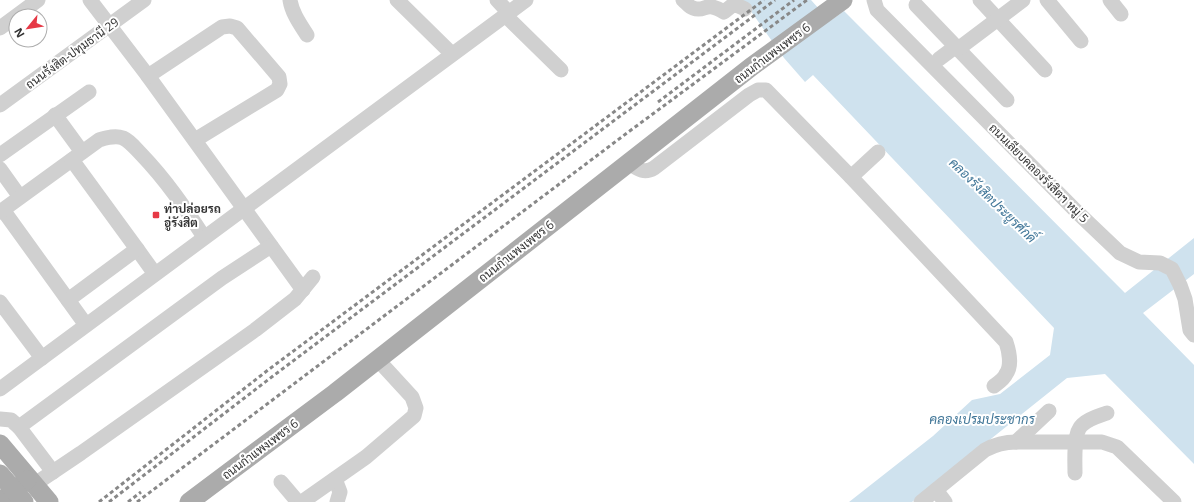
<svg xmlns="http://www.w3.org/2000/svg" width="1194" height="502" font-family="'Open Sans',Sarabun,sans-serif">
	<style>
		.water { fill: #cfe2ee }
		.lines { fill: none; stroke-linecap: round; stroke-linejoin: round }
		.minor { stroke: #d0d0d0; stroke-width: 15 }
		.major { stroke: #ababab; stroke-width: 19 }
		.rail { stroke: #888; stroke-width: 3; stroke-dasharray: 4 3; stroke-linecap: butt }
		.major-bridge { stroke: #ababab; stroke-width: 19 }
		.poi-dot { fill: #e63946; stroke: #fff; stroke-width: 1.5 }
		.labels { text-anchor: middle; dominant-baseline: central; stroke-width: 4; stroke-linejoin: round; paint-order: stroke }
		.street-label { font-size: 12px; fill: #333; stroke: #fff }
		.poi-label { font-size: 12px; font-weight: bold; fill: #333; stroke: #fff; text-anchor: start }
		.water-label { font-size: 13px; font-style: italic; fill: #3f7597; stroke: #fff }
	</style>
	<rect width="100%" height="100%" fill="#fff"/>
	<path class="water" d="M 743,0 L 811,0 L 830,21 L 844,11 L 1125,293 L 1194,238 L 1194,274 L 1143,313 L 1194,365 L 1194,464 L 1105,374 L 1067,378 L 912,502 L 849,502 L 933,436 L 972,400 L 1000,394 L 1050,355 L 1054,328 L 813,75 L 805,82 L 784,58 Z"/>
	<g class="lines">
		<g class="minor">
			<path d="M 90,0 L 148,76 L 303,290"/>
			<path d="M 290,0 C 292,13 300,24 307,35"/>
			<path d="M 397,0 L 452,54"/>
			<path d="M 497,0 L 509,13"/>
			<path d="M 683,0 C 686,2 689,7 693,8 C 706,13 704,0 724,12 L 734,4 L 745,9"/>
			<path d="M 874,0 L 877,10 L 1078,213 L 1120,253 L 1139,262 L 1160,263 L 1172,269 L 1180,285 L 1185,299 L 1190,330 L 1194,335"/>
			<path d="M 980,0 L 1045,70"/>
			<path d="M 1047,0 L 1081,41"/>
			<path d="M 1110,0 L 1121,14"/>
			<path d="M 916,5 L 1007,100"/>
			<path d="M 506,16 L 561,70"/>
			<path d="M 0,28 L 38,0"/>
			<path d="M 958,49 L 1023,0"/>
			<path d="M 939,59 L 955,47"/>
			<path d="M 148,76 L 222,27 L 230,26 L 237,28 L 279,77 L 280,84 L 277,90 L 195,140"/>
			<path d="M 0,105 L 144,0"/>
			<path d="M 55,115 L 82,152"/>
			<path d="M 0,155 L 89,92"/>
			<path d="M 629,163 C 638,169 644,174 654,168 L 749,95 L 758,90 L 766,90 L 851,177 L 1006,342 C 1009,351 1012,366 1006,374 C 1004,379 998,383 994,386"/>
			<path d="M 0,169 L 20,197"/>
			<path d="M 851,177 L 878,152"/>
			<path d="M 3,210 L 86,325"/>
			<path d="M 0,212 L 99,140 C 106,138 115,135 123,138 C 130,141 136,149 141,154 C 166,180 185,208 204,237"/>
			<path d="M 137,249 L 155,274"/>
			<path d="M 68,300 L 137,249 L 72,160"/>
			<path d="M 0,302 L 42,358"/>
			<path d="M 0,389 L 526,0"/>
			<path d="M 0,419 L 11,420 L 19,427 L 222,278 L 271,246"/>
			<path d="M 19,427 L 53,472"/>
			<path d="M 1016,442 L 1049,411"/>
			<path d="M 1075,473 C 1075,461 1073,433 1082,425 C 1089,418 1099,416 1107,413"/>
			<path d="M 335,479 L 340,492 L 337,502"/>
			<path d="M 281,482 L 298,502"/>
			<path d="M 35,484 L 81,453 L 255,330 L 295,299 L 313,277"/>
			<path d="M 936,490 L 945,502"/>
			<path d="M 302,502 L 366,457 L 414,416 L 416,408 L 412,397 L 378,360"/>
			<path d="M 921,502 L 985,450 C 996,444 1004,442 1016,442 L 1102,442 L 1117,447 L 1174,502"/>
		</g>
		<g class="major">
			<path d="M 0,444 L 49,502"/>
			<path d="M 0,502 L 27,480"/>
			<path d="M 189,502 L 335,393 L 751,67 L 843,0"/>
		</g>
		<g class="rail">
			<path d="M 658,102 L 794,0"/>
			<path d="M 99,502 L 268,370 L 764,0"/>
			<path d="M 109,502 L 273,376 L 775,0"/>
			<path d="M 128,502 L 141,492"/>
			<path d="M 137,502 L 627,133 L 807,0"/>
		</g>
		<path class="major-bridge" d="M 0,474 L 24,502"/>
	</g>
	<rect class="poi-dot" x="152" y="211" width="8" height="8" rx="2"/>
	<g class="labels">
		<g class="street-label">
			<text transform="translate(72 53) rotate(-36)">ถนนรังสิต-ปทุมธานี 29</text>
			<text transform="translate(772 53) rotate(-37)">ถนนกำแพงเพชร 6</text>
			<text transform="translate(1039 173) rotate(45)">ถนนเลียบคลองรังสิตฯ หมู่ 5</text>
			<text transform="translate(516 251) rotate(-38)">ถนนกำแพงเพชร 6</text>
			<text transform="translate(260 449) rotate(-37)">ถนนกำแพงเพชร 6</text>
		</g>
		<g class="poi-label">
			<text x="164" y="208">ท่าปล่อยรถ<tspan x="164" dy="14">อู่รังสิต</tspan></text>
		</g>
		<g class="water-label">
			<text transform="translate(993 200) rotate(44)">คลองรังสิตประยูรศักดิ์</text>
			<text x="982" y="419">คลองเปรมประชากร</text>
		</g>
	</g>
	<g transform="translate(28 28) rotate(240)"><circle r="19" fill="#ffffff" stroke="#adadad"/>
	<path d="M0-3L7 15L0 10L-7 15Z" fill="#e63946"/>
	<text y="-6" font-size="11" font-weight="bold" text-anchor="middle" fill="#333333">N</text>
	</g>
</svg>
